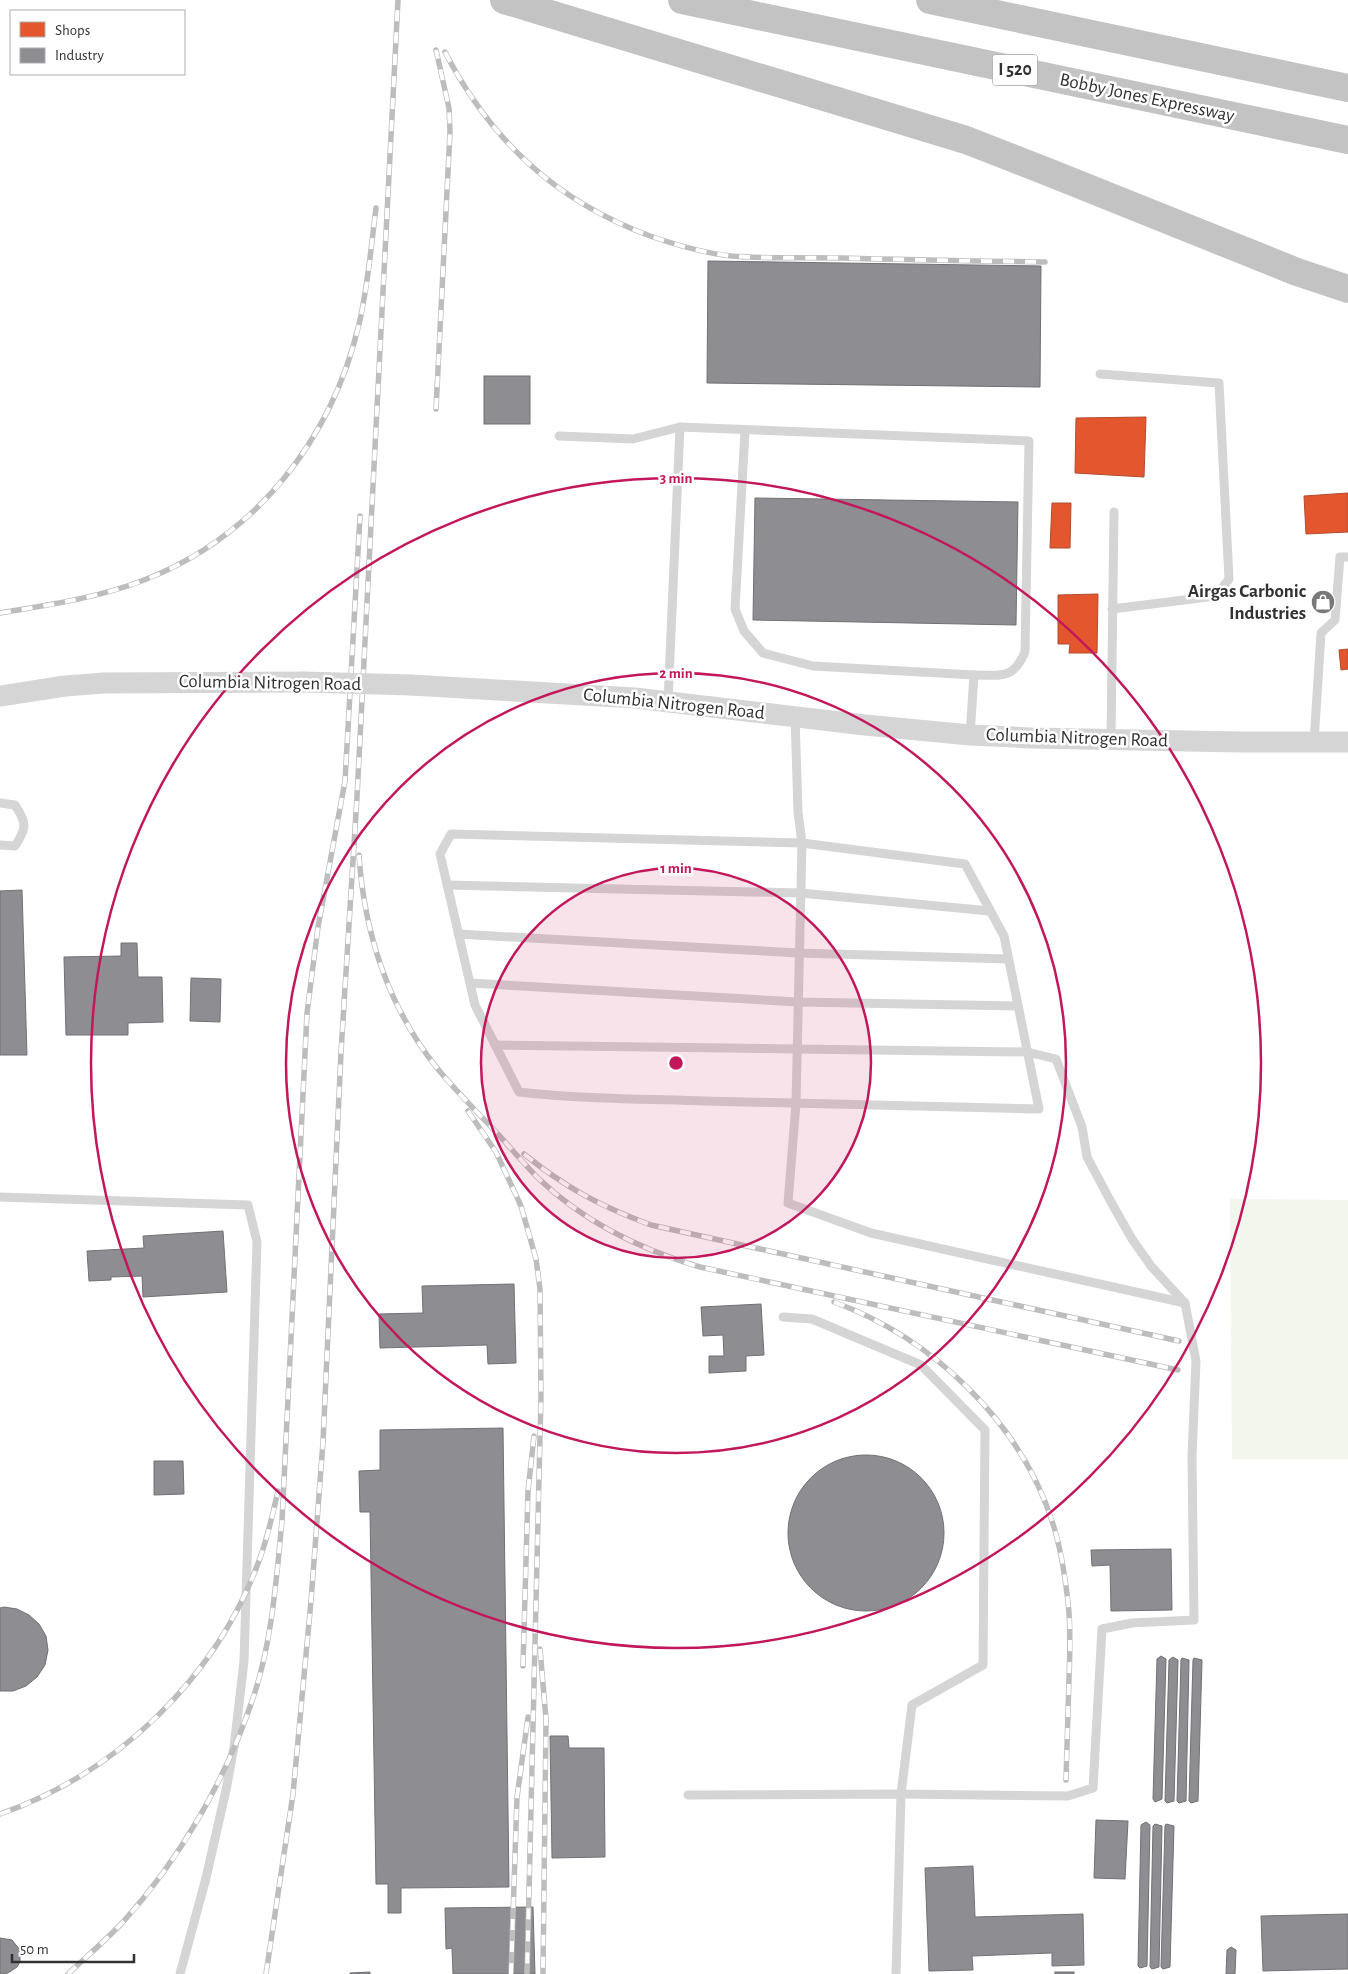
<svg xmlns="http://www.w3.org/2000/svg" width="1348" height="1974" font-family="'Alegreya Sans',sans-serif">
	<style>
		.green { fill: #f2f6ed }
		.shops { fill: #e4572e; stroke: #ae4c2f }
		.industry { fill: #8d8d92; stroke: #717175 }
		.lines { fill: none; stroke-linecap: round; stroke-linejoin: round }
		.service { stroke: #d5d5d5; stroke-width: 9 }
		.tertiary { stroke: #d5d5d5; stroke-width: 21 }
		.motorway { stroke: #c3c3c3; stroke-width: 28 }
		.rail-casing { stroke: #bdbdbd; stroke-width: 5.5 }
		.rail { stroke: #fff; stroke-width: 4; stroke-dasharray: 11; stroke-linecap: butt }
		.tertiary-bridge { stroke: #d5d5d5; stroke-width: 21 }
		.ring { fill: none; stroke: #c2185b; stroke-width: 2.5 }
		.labels { text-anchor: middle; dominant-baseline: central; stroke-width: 5; stroke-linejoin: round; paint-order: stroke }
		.shield { fill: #fff; stroke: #6f6f6f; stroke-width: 1 }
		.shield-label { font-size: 18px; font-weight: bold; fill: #313131 }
		.street-label { font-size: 19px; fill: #313131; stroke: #fff }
		.poi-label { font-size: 19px; font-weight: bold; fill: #313131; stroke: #fff; text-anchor: end }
		.centre { fill: #c2185b; stroke: #fff; stroke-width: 2.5 }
		.ring-label { font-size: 15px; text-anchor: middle; font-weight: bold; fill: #c2185b; stroke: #fff; stroke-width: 5; stroke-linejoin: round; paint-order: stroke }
	</style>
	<rect width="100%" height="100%" fill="#fff"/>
	<path class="green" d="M 1230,1199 L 1348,1200 L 1348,1459 L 1232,1459 Z"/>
	<g class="shops">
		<path d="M 1146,417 L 1144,477 L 1075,473 L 1076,418 Z"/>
		<path d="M 1348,493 L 1348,532 L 1306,534 L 1304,496 Z"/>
		<path d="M 1052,503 L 1071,503 L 1070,548 L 1050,548 Z"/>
		<path d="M 1098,594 L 1097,653 L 1069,653 L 1070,644 L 1058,644 L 1058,595 Z"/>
		<path d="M 1348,649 L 1348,669 L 1341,670 L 1339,650 Z"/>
	</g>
	<g class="industry">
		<path d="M 708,261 L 1041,266 L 1040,387 L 707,383 Z"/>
		<rect x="484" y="376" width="46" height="48"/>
		<path d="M 755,498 L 1018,502 L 1016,625 L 753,620 Z"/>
		<path d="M 22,890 L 27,1055 L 0,1055 L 0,891 Z"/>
		<path d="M 121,943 L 137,943 L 138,977 L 162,977 L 163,1022 L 128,1023 L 128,1035 L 66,1035 L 64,957 L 121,956 Z"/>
		<path d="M 191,978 L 221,979 L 220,1022 L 190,1021 Z"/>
		<path d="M 223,1231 L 227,1292 L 143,1297 L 142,1276 L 111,1277 L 111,1280 L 89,1281 L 87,1251 L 144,1248 L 143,1236 Z"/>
		<path d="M 514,1284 L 516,1363 L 488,1364 L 487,1345 L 380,1348 L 379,1314 L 423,1313 L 422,1286 Z"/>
		<path d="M 761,1304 L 764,1355 L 746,1356 L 746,1371 L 709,1373 L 709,1356 L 724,1356 L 723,1335 L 703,1336 L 701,1307 Z"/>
		<path d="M 503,1428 L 509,1887 L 401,1888 L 401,1913 L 388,1913 L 388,1884 L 376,1884 L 370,1512 L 360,1512 L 359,1471 L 380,1470 L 380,1430 Z"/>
		<circle cx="866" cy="1533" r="78"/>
		<path d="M 154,1461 L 183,1461 L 184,1494 L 154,1495 Z"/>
		<path d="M 1171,1549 L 1172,1610 L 1111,1611 L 1110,1565 L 1092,1566 L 1091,1550 Z"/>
		<path d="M 4,1607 L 17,1609 L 29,1615 L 39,1624 L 46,1636 L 48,1650 L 45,1665 L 37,1677 L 26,1686 L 13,1691 L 0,1691 L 0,1608 Z"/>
		<path d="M 1161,1656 L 1166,1659 L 1162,1799 L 1155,1802 L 1153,1799 L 1157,1659 Z"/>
		<path d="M 1173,1657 L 1178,1660 L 1174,1801 L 1167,1803 L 1165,1801 L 1169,1660 Z"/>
		<path d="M 1182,1658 L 1189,1660 L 1186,1801 L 1179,1803 L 1177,1801 L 1181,1660 Z"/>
		<path d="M 1194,1658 L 1202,1660 L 1198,1801 L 1191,1803 L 1189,1801 L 1193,1660 Z"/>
		<path d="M 550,1736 L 568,1736 L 569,1748 L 604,1748 L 605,1857 L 552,1858 Z"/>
		<path d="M 1096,1820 L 1128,1821 L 1125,1879 L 1094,1878 Z"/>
		<path d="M 1146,1822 L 1150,1825 L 1147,1966 L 1140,1968 L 1138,1966 L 1141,1825 Z"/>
		<path d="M 1155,1824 L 1162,1826 L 1159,1967 L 1152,1969 L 1150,1967 L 1153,1826 Z"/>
		<path d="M 1166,1824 L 1174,1826 L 1170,1967 L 1163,1969 L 1161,1967 L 1165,1826 Z"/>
		<path d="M 973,1866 L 975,1917 L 1083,1914 L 1084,1965 L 1052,1966 L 1052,1953 L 972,1956 L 973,1970 L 929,1971 L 925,1868 Z"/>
		<path d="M 533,1907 L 535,1974 L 453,1974 L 452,1948 L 446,1949 L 445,1908 Z"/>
		<path d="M 1348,1914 L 1348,1969 L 1263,1971 L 1261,1916 Z"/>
		<path d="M 0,1938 L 12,1940 L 20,1950 L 20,1962 L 17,1967 L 8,1973 L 0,1974 Z"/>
		<path d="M 1231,1947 L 1236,1950 L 1235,1974 L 1226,1974 L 1227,1950 Z"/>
		<path d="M 370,1972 L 370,1974 L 350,1974 L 350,1973 Z"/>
		<rect x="1055" y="1972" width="19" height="2"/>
	</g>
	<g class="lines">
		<g class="service">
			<path d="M 1100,374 L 1219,383 L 1229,579 L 1216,596 L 1112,609"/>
			<path d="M 745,431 L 735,609 L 744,631 L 763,653 L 813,666 L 974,675 L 970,735"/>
			<path d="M 559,436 L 633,439 L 680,427"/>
			<path d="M 668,702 L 680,427 L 1029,441 L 1025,652 C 1013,680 1001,675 974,675"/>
			<path d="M 1111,739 L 1114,512"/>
			<path d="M 1314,742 L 1321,633 L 1335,620 L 1340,557 L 1348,557"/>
			<path d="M 0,803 L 15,805 C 27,823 27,828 15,846 L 0,845"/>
			<path d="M 447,885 L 801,893 L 990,911"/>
			<path d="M 458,934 L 799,953 L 1008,959"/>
			<path d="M 470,983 L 798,1002 L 1018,1006"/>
			<path d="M 495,1045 L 1027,1052 L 1056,1059 L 1082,1127 L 1087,1157 L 1111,1202 L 1132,1239 L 1151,1266 L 1185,1303"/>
			<path d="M 0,1197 L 248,1205 L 257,1242 L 244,1661 L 234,1747 L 226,1790 L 206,1878 L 180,1974"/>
			<path d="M 783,1317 L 812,1319 L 921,1365 L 985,1430 L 983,1665 L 912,1705 L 901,1794 L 1068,1796 L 1093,1788 L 1102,1629 L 1132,1623 L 1194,1620 L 1192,1456 L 1196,1361 L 1185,1303 L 871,1233 L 788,1203 L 796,1103 L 802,843 L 451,834 L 440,854 L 475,1005 L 519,1092 C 581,1099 643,1099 705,1101 C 816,1104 927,1107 1039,1109 L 1004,936 L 965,864 L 802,843 L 798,812 L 795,716"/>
			<path d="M 688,1795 L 901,1794 L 896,1974"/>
		</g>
		<g class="tertiary">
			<path d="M 411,685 L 635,698 L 865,725 L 970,735 L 1031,738 L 1240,742 L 1348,742"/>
			<path d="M 0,696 L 65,686 L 104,683 L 304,682"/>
		</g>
		<g class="motorway">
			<path d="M 504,0 L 966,140 L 1048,172 L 1297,272 L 1348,289"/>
			<path d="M 682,0 L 1348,140"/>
			<path d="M 930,0 L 1348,88"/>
		</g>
		<g class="rail-casing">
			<g id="rail">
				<path d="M 445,52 C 491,141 556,201 650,236 C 676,245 704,253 731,256 C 768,259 807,257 844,258 C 911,260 978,261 1045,262"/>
				<path d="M 436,409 L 450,132 L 449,108 L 436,50"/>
				<path d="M 0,613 C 48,605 98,598 144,580 C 256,537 332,439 359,324 C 368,286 371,247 376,208"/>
				<path d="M 359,855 C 364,932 388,1007 437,1068 C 455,1090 476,1111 496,1132 C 510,1147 524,1164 539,1179 C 584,1222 642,1250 700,1267 L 1178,1370"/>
				<path d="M 468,1111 L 496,1152 L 521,1206 L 536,1259 L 540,1289 L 541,1396 L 527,1974"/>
				<path d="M 524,1154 C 566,1188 600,1206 651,1225 L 1179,1341"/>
				<path d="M 834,1302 C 932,1338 1021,1422 1053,1524 C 1061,1549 1065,1576 1068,1602 C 1071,1627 1070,1653 1069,1678 C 1068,1712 1067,1746 1066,1780"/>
				<path d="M 540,1649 L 546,1719 L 543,1974"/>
				<path d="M 523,1666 L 528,1491 L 534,1436"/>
				<path d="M 0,1814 C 118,1773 218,1676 260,1558 C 268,1536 273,1513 278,1491"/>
				<path d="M 68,1974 C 86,1957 106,1940 123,1922 C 179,1860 224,1783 251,1704 C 272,1645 276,1582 282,1521 L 307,1013 L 318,927 L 345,781 L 360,516"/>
				<path d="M 266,1974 L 293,1794 L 311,1601 L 323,1442 L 341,1052 L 357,797 L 398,0"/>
				<path d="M 511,1974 L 517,1797 L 528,1717"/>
			</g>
		</g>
		<use href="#rail" class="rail"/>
		<path class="tertiary-bridge" d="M 304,682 L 411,685"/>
	</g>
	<circle cx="676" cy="1063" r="195" fill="#c2185b" fill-opacity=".12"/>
	<g class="ring">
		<circle cx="676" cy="1063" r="195"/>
		<circle cx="676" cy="1063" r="390"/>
		<circle cx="676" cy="1063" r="585"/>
	</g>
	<defs>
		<g id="shop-disc" transform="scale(1.25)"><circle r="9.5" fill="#797979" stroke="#fff"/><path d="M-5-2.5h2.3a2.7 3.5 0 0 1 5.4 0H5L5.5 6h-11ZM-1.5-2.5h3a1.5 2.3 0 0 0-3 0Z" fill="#fff"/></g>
	</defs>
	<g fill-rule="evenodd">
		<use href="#shop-disc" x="1323" y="602"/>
	</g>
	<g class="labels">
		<rect class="shield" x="992.5" y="54.5" width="45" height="31" rx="4"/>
		<g class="shield-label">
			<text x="1015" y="70">I 520</text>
		</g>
		<g class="street-label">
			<text transform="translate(1147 98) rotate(12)">Bobby Jones Expressway</text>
			<text transform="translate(270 683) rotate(1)">Columbia Nitrogen Road</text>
			<text transform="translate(674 704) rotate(6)">Columbia Nitrogen Road</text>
			<text transform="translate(1077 738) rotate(2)">Columbia Nitrogen Road</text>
		</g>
		<g class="poi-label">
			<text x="1306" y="591">Airgas Carbonic<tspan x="1306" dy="22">Industries</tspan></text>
		</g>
	</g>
	<circle cx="676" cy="1063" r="8" class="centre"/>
	<g class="ring-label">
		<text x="676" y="483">3 min</text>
		<text x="676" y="678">2 min</text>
		<text x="676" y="873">1 min</text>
	</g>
	<rect x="10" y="10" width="175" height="65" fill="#ffffff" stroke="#adadad"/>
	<rect x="20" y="22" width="25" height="15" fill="#e4572e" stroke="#adadad"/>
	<text x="55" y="35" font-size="15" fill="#313131">Shops</text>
	<rect x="20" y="48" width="25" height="15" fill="#8d8d92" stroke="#adadad"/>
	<text x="55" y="60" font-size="15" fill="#313131">Industry</text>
	<path d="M12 1954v8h122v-8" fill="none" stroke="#313131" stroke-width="2.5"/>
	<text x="20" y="1954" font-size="15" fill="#313131" stroke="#ffffff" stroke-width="4" paint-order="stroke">50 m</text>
</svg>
